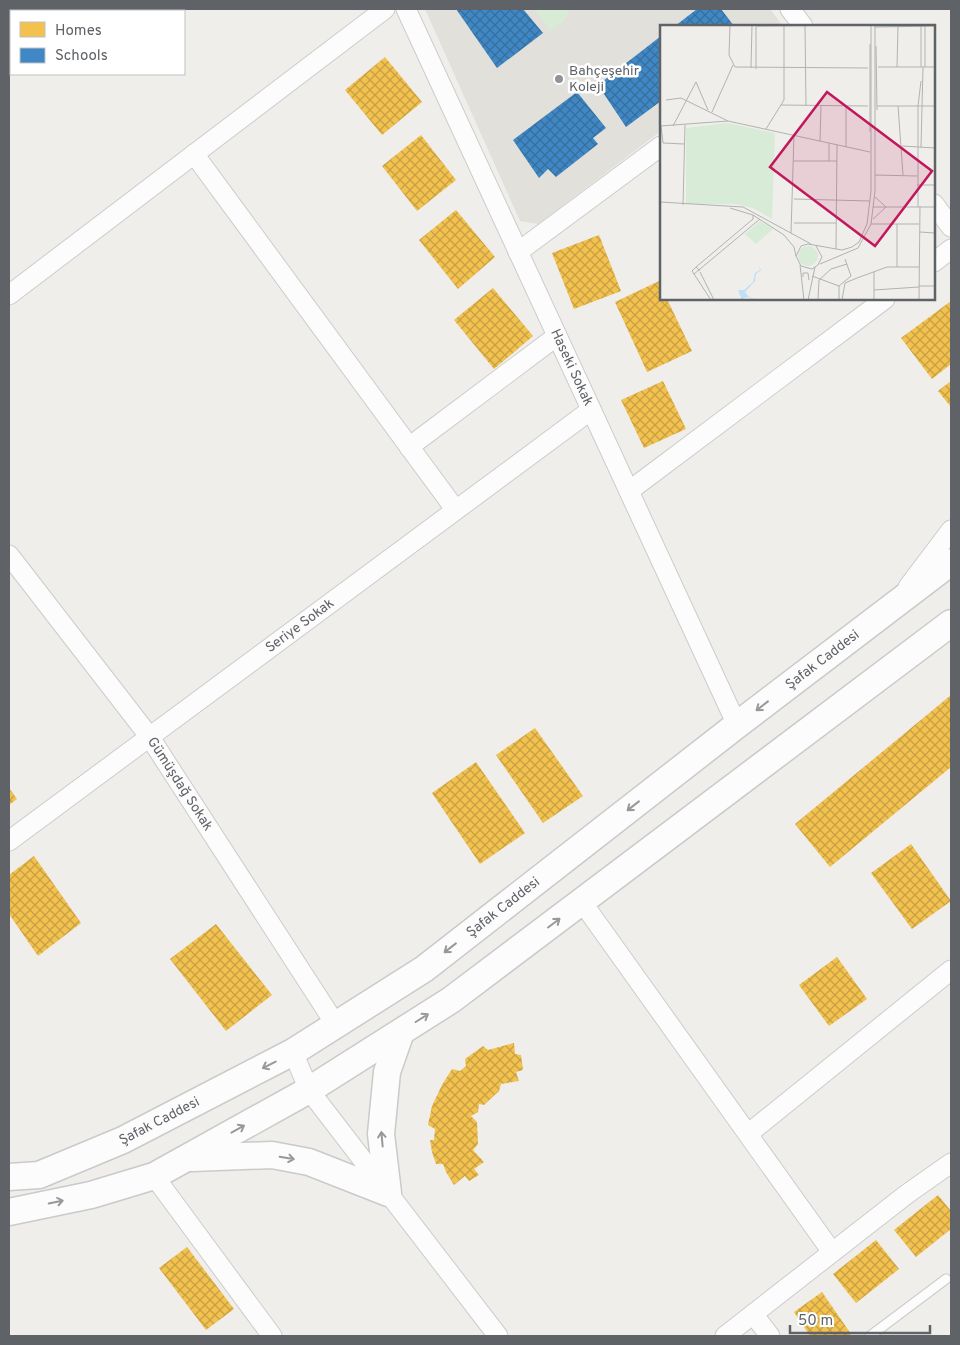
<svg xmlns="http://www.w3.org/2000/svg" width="960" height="1345" font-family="Overpass,sans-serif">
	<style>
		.education { fill: #e2e0da }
		.grass { fill: #d8ebd6 }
		.cemetery { fill: url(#cemetery-stones) }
		.homes { fill: url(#homes-cross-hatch) }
		.schools { fill: url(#schools-cross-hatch) }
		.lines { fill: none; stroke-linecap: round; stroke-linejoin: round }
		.lane-casing { stroke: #cbcccc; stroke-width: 11 }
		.street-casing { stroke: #cbcccc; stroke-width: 21 }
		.secondary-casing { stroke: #cacacb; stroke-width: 29 }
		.lane { stroke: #fdfcfc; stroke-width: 9 }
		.street { stroke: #fdfcfc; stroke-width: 19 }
		.secondary { stroke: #fdfcfc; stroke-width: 26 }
		.oneway { stroke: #96999c }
		.poi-dot { fill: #919496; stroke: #fff; stroke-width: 2 }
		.labels { text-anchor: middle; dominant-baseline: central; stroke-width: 5; stroke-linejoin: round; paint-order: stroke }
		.poi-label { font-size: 14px; fill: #5f6368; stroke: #fff; text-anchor: start }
		.street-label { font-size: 14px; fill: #5f6368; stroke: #fff }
		.inset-road { fill: none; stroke: #b1b2b2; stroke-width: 1 }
		.view { fill: #c2185b; fill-opacity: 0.15; stroke: #c2185b; stroke-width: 2.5 }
		.inset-edge { fill: none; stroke: #5f6368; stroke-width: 2.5 }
	</style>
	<defs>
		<pattern id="cemetery-stones" width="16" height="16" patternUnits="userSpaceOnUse" patternTransform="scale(1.25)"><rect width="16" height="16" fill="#d8ebd6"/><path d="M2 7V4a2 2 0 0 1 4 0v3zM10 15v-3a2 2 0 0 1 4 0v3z" fill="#b2c2b1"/></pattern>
		<pattern id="homes-cross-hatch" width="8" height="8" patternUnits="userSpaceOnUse" patternTransform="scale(1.25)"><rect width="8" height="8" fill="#f2c14e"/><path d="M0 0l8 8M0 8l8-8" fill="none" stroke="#c7a045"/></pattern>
		<pattern id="schools-cross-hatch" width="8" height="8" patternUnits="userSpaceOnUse" patternTransform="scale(1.25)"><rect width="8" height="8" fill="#3f88c5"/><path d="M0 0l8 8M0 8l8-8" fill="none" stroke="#366e9c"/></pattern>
	</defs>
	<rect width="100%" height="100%" fill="#efeeea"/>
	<path class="education" d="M 425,9 L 770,9 L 783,26 L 661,26 L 661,131 L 538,224 L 520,221 Z"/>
	<path class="grass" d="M 534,9 L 569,9 C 570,19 558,25 551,31 Z"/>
	<path class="cemetery" d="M 9,9 L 50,9 L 47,11 L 11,11 L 11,36 L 9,38 Z"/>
	<g class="homes">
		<path d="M 385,57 L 422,102 L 382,135 L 345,90 Z"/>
		<path d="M 421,135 L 456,180 L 417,211 L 382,166 Z"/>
		<path d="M 456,210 L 495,257 L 458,289 L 419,240 Z"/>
		<path d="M 599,235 L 621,291 L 574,309 L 552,253 Z"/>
		<path d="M 659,281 L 661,286 L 661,299 L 667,299 L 692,351 L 647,372 L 615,302 Z"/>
		<path d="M 493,288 L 533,336 L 494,369 L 454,320 Z"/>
		<path d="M 951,301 L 951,364 L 932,379 L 901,338 Z"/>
		<path d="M 663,381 L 686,429 L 644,448 L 621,400 Z"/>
		<path d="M 951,381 L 951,407 L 938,391 Z"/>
		<path d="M 951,695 L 951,767 L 830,867 L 795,824 Z"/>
		<path d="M 535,728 L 583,796 L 543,823 L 496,755 Z"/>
		<path d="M 476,762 L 525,833 L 480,864 L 432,793 Z"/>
		<path d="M 9,788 L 17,799 L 9,805 Z"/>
		<path d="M 911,844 L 951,901 L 912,929 L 871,873 Z"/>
		<path d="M 34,856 L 81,923 L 38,956 L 9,914 L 9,875 Z"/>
		<path d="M 216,924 L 272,995 L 226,1031 L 170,959 Z"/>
		<path d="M 837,957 L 867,999 L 829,1026 L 799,985 Z"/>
		<path d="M 514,1043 L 515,1054 L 521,1055 L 523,1070 L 516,1072 L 519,1081 L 501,1084 L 499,1091 L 484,1105 L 479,1104 L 478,1112 L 471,1116 L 477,1122 L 478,1144 L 473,1150 L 484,1162 L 474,1169 L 479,1175 L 469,1181 L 465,1176 L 454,1185 L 446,1172 L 443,1164 L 436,1164 L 432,1152 L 430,1140 L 434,1140 L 435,1129 L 428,1125 L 432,1106 L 442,1085 L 452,1069 L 460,1071 L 466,1066 L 465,1059 L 483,1046 L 488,1050 Z"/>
		<path d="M 938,1195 L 951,1211 L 951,1229 L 916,1257 L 894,1230 Z"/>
		<path d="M 876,1240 L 899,1269 L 856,1303 L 833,1274 Z"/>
		<path d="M 187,1247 L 234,1309 L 206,1330 L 159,1268 Z"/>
		<path d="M 822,1292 L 851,1334 L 848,1336 L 810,1336 L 794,1312 Z"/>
	</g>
	<g class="schools">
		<path d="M 456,9 L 523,9 L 543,33 L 497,68 Z"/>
		<path d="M 697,9 L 721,9 L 734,26 L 675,26 Z"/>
		<path d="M 661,36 L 661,101 L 626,127 L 598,85 Z"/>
		<path d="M 577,92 L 606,128 L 593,138 L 598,144 L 556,177 L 548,169 L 539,178 L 513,140 Z"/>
	</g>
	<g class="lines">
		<g class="lane-casing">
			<path id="lane" d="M 870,1336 L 946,1279"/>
		</g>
		<g class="street-casing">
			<g id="street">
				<path id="s1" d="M 406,9 L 737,725"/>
				<path d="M 790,9 L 803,26"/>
				<path d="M 194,154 L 455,509"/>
				<path d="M 934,204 L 951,227"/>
				<path d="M 518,252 L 661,146"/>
				<path d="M 934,262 L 951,249"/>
				<path d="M 9,295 L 385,9"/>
				<path d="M 409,447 L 557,336"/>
				<path d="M 629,491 L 885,299"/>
				<path id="s2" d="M 9,555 L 149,736 L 336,1025"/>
				<path d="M 908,587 L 951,530"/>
				<path id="s3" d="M 9,841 L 591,410"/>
				<path d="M 582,902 L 832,1252"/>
				<path d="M 293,1052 L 309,1090 L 498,1336"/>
				<path d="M 748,1134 L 951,970"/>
				<path d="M 154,1176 L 272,1336"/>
				<path d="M 753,1314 L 770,1336"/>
				<path d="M 725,1336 L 907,1194 L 951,1163"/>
			</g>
		</g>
		<g class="secondary-casing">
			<g id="secondary">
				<path d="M 192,1158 L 272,1155 L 309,1162 L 388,1193 L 381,1134 L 387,1072 L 401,1032"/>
				<path id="s4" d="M 9,1177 L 39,1175 L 123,1140 L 293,1052 L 424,969 L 737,725 L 951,562"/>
				<path d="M 9,1212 L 91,1195 L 154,1176 L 309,1090 L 451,1000 L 951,623"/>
			</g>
		</g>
		<use href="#lane" class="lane"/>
		<use href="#street" class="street"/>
		<use href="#secondary" class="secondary"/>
	</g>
	<defs><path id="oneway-shaft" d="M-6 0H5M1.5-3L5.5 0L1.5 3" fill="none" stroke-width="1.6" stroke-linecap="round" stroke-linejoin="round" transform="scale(1.25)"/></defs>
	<g class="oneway">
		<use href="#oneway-shaft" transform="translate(762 706) rotate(142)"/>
		<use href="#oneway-shaft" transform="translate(633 806) rotate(142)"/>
		<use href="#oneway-shaft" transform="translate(554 923) rotate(-37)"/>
		<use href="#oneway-shaft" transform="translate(450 948) rotate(142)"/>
		<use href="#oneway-shaft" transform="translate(422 1018) rotate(-32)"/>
		<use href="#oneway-shaft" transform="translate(269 1065) rotate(153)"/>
		<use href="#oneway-shaft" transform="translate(238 1129) rotate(-29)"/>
		<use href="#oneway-shaft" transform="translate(382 1139) rotate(-95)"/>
		<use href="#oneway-shaft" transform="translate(287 1158) rotate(10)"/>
		<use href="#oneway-shaft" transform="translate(56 1202) rotate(-12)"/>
	</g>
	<circle class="poi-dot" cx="559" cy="79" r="5"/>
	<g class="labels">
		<g class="poi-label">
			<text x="569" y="71">Bahçeşehir<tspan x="569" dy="16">Koleji</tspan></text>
		</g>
		<g class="street-label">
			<text stroke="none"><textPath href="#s1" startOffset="395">Haseki Sokak</textPath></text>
			<text stroke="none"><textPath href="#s3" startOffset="362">Seriye Sokak</textPath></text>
			<text stroke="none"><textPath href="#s4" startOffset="972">Şafak Caddesi</textPath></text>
			<text stroke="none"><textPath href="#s2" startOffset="286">Gümüşdağ Sokak</textPath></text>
			<text stroke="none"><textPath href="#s4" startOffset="568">Şafak Caddesi</textPath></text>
			<text stroke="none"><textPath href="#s4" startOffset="162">Şafak Caddesi</textPath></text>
		</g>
	</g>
	<g transform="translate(660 25)">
		<rect width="275" height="275" fill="#efeeea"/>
		<path d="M138 231a10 10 0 1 1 20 0a10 10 0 1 1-20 0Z" fill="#d8ebd6"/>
		<path d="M 67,98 L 115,108 L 112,194 L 93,183 L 75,179 L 26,179 L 26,103 Z" fill="#d8ebd6"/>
		<path d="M 100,196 L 113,204 L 96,219 L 85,209 Z" fill="#d8ebd6"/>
		<path d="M 99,241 L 101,245 L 96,249 L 95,256 L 85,267 L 89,272 L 99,275 L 86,272 L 82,275 L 78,265 L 84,265 L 93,257 L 95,248 L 100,245 Z" fill="#bfe0f9"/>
		<path class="inset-road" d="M 70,0 L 69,30 L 75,42 L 208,43M 96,1 L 211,0M 145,1 L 146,81M 215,2 L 275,1M 216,21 L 217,85M 218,42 L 275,42M 237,42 L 238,1M 261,42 L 261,1M 265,42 L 265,1M 91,43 L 92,0M 96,44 L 96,2M 6,75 L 21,73 L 68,96 L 210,127M 121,80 L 208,81M 217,81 L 275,81M 238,81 L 243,150M 52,87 L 73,40M 0,101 L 68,96M 1,101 L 3,118 L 24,119M 13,101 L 36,57 L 48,85M 106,104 L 124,75 L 124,1M 210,107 L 210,19M 160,116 L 161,81M 242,121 L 275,123M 186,122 L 186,81M 261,122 L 263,42M 134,136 L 177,136M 169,136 L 169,118M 215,150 L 257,151M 257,160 L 275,160M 134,174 L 210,176M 0,177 L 83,182 L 151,219M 23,180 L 25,100M 213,182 L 275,182M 258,182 L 258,81 L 261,56M 70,183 L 93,190 L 124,210 L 134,222 L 136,231M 213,194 L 226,182 L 215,172M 134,198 L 176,198M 211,199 L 259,199M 237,199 L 237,242M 260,207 L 275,208M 131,208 L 134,110M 156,221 L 162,232 L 158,240 L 152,244 L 141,241 L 136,231 L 141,221 L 148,219 L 182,225 L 192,222 L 199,217 L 207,199 L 211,166 L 211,0M 176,224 L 177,120M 160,239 L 198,223 L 211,199 L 215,166 L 215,0M 140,240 L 144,275M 36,242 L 93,194 L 93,190M 40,246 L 36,242 L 32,246 L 51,275M 40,247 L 54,275M 34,249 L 100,194M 152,251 L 179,261 L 179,275M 143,252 L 143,248 L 148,248 L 149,255M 179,261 L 191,251 L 185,234M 259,261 L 275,261M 214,265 L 259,262M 148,275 L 155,242M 158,275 L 159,255 L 171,244 L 187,239M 182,275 L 185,258 L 197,253 L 227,242 L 259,242M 214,275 L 214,247M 259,275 L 260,181"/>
		<path class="view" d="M 167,67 L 272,146 L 215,221 L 110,142 Z"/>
		<rect width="275" height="275" class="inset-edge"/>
	</g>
	<rect width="960" height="1345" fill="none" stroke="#5f6368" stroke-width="20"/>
	<rect x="10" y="10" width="175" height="65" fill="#ffffff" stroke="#bfc1c3"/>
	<rect x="20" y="22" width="25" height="15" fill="#f2c14e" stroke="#bfc1c3"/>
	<text x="55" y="35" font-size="15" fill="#5f6368">Homes</text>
	<rect x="20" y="48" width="25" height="15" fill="#3f88c5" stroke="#bfc1c3"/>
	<text x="55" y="60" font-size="15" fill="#5f6368">Schools</text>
	<path d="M790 1325v8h140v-8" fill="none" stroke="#5f6368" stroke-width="2.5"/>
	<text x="798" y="1325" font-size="15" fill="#5f6368" stroke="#ffffff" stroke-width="4" paint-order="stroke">50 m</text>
</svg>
